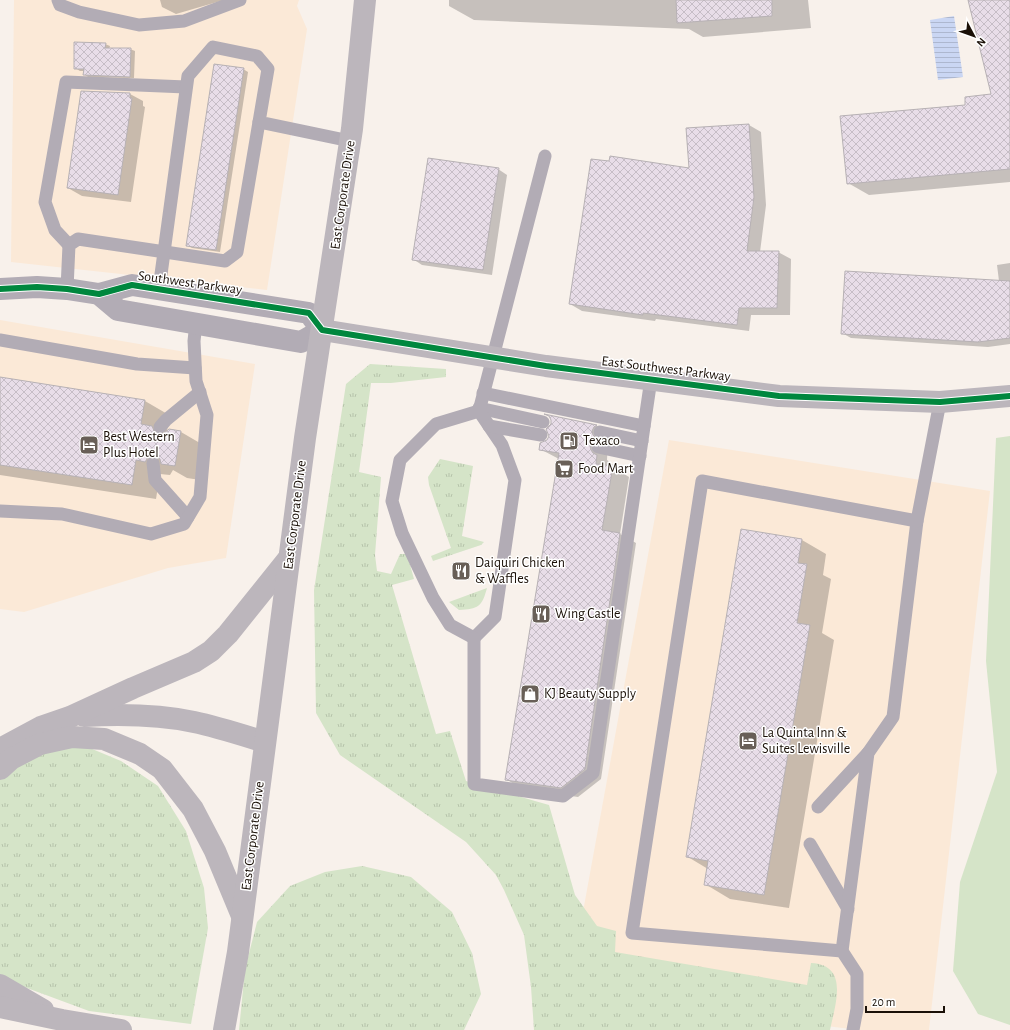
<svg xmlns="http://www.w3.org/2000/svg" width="1010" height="1030" font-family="'Alegreya Sans',sans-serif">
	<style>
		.built { fill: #fbe9d7 }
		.grass { fill: url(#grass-tufts) }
		.green { fill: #d5e4c8 }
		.water { fill: url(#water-rules) }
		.shadow { fill: #0003 }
		.building { fill: url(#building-cross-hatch); stroke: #b7b1b4 }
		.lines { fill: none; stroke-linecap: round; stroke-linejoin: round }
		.lane { stroke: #b2acb5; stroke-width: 13 }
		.street { stroke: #b2acb5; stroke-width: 22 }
		.secondary { stroke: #bcb6bc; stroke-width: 22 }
		.cycleway-casing { stroke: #fff; stroke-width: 8 }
		.cycleway { stroke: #00873e; stroke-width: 6 }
		.labels { text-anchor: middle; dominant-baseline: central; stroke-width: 3; stroke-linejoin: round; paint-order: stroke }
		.street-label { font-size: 14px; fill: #1a1007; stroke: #fff }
		.poi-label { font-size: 14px; fill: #1a1007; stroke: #fff; text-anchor: start }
	</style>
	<defs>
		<pattern id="grass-tufts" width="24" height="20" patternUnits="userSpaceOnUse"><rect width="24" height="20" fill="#d5e4c8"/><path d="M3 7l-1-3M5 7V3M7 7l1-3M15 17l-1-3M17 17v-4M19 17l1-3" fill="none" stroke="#b6c3aa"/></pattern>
		<pattern id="water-rules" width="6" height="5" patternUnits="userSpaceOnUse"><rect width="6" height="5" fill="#cad6f3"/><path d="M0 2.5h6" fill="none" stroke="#adb7cf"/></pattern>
		<pattern id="building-cross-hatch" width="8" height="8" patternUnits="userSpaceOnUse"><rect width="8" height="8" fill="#e8dde8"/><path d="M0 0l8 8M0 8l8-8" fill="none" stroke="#c6bdc6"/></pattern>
	</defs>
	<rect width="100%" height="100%" fill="#f8f1eb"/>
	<g class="built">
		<path d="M 14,0 L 299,0 L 297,6 L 307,29 L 267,290 L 11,262 Z"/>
		<path d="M 0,320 L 255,364 L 226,558 L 168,568 L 24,612 L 0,609 Z"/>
		<path d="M 669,440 L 990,491 L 929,1030 L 859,1030 L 568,994 Z"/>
	</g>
	<g class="grass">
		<path d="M 370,364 L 446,369 L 446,377 L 391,383 L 371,383 L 359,472 L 381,477 L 375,555 L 377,571 L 391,574 L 400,554 L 407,554 L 414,579 L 392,585 L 436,734 L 450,731 L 466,781 L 549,805 L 575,895 L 597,926 L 616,931 L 615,952 L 807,985 L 811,963 C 850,965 835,1005 830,1030 L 534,1030 L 531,987 L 524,935 L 504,890 L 496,875 L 466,842 L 340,755 L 316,713 L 314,590 L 346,384 Z"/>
		<path d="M 440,459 L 473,466 L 462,536 L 484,542 L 481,545 L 433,561 L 431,556 L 451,548 L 429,485 L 428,477 Z"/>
		<path d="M 487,588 C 482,607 478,609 459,610 L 449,602 Z"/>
		<path d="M 85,746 L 121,761 L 158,786 L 186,831 L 204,888 L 208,928 L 191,1024 L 89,1011 L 0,978 L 0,779 L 41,749 Z"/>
		<path d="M 362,866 L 411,877 L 452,912 L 472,953 L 481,994 L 464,1030 L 239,1030 L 245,969 L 257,922 L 290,886 L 325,872 Z"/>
	</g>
	<path class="green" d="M 1010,436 L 1010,1025 L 978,1014 L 953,971 L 960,882 L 997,772 L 986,661 L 996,438 Z"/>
	<path class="water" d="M 954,16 L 963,77 L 938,80 L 930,20 Z"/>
	<g class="shadow">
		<path d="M 160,0 L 224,0 L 176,14 L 162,7 Z"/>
		<path d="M 449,0 L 808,0 L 811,28 L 703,37 L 689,29 L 474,20 L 449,6 Z"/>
		<path d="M 969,0 L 1010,0 L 1010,182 L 869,195 L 848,183 L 966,106 L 992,95 Z"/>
		<path d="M 105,44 L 110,46 L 109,49 L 130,49 L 135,51 L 134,78 L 88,77 L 84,74 L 85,71 L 80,71 L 75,68 Z"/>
		<path d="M 243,69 L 248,72 L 220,252 L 192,248 L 187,245 Z"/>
		<path d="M 130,94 L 143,101 L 143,106 L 145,107 L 131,202 L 82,196 L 68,188 Z"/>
		<path d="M 749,125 L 761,132 L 766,205 L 760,252 L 778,252 L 791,259 L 790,315 L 751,315 L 749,331 L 656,319 L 655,321 L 582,311 L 570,304 L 690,169 Z"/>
		<path d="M 498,169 L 507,175 L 492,275 L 422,265 L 413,259 Z"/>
		<path d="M 1010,263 L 1010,344 L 988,347 L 851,338 L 842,333 L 999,281 L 997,265 Z"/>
		<path d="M 0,378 L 145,401 L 169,415 L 167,432 L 181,432 L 205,446 L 200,480 L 187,478 L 173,470 L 170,475 L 160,474 L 156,499 L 0,475 Z"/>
		<path d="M 549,416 L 597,426 L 613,435 L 608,440 L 607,460 L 613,465 L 613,467 L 629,477 L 620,534 L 636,543 L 601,779 L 578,797 L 522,789 L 506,779 L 559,459 L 540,449 L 548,441 L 550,436 L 552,420 Z"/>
		<path d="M 802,540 L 826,554 L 823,575 L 831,579 L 822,633 L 834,640 L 789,908 L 730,899 L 705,884 L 708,869 L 688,857 Z"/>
	</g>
	<g class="building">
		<path d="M 676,0 L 772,0 L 772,16 L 677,23 Z"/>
		<path d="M 968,0 L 1010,0 L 1010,169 L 847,184 L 840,116 L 965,105 L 965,97 L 991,94 Z"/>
		<path d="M 74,42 L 106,43 L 105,48 L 131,48 L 130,77 L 83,75 L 84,69 L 74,69 Z"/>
		<path d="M 214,64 L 244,68 L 216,250 L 186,246 Z"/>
		<path d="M 81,91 L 130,93 L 130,98 L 132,98 L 118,195 L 67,188 Z"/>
		<path d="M 749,124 L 754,197 L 747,251 L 779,251 L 777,308 L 739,308 L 737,325 L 643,313 L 643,315 L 569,304 L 591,159 L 609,161 L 610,156 L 689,168 L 686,128 Z"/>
		<path d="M 428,158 L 499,168 L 483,270 L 412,260 Z"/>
		<path d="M 845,271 L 1010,281 L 1010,338 L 978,342 L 841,334 Z"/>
		<path d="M 0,377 L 145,400 L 141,424 L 152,426 L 155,433 L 159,435 L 163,434 L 169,429 L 181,431 L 175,466 L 161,464 L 160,459 L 156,456 L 149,456 L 145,462 L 136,460 L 132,485 L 0,465 Z"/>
		<path d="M 544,414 L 597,425 L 594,427 L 592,431 L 593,435 L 597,439 L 592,442 L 590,446 L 591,450 L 593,453 L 597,455 L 596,464 L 613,466 L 602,530 L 620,533 L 585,769 L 561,788 L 505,780 L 559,453 L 539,450 L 540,443 L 547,440 L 549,436 L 546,429 L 551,424 L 551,420 L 549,416 Z"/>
		<path d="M 741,529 L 802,539 L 798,563 L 807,564 L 797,623 L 810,625 L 764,895 L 704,885 L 708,861 L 686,857 Z"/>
	</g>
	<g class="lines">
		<g class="lane">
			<path d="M 58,0 L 60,5 L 79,12 L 139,25 L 184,21 L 240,0"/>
			<path d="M 69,245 L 55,230 L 45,202 L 66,82 L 186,87"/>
			<path d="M 67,289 L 69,245 L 78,239 L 225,261 L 237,252 L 259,122"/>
			<path d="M 159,289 L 188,76 L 213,47 L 257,56 L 268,69 L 259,122 L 350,141"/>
			<path d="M 0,340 L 137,364 L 195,368"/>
			<path d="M 483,393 L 644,426"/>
			<path d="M 479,408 L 543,422"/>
			<path d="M 479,411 L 436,424 L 400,460 L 392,501 L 402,533 L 433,598 L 450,625 L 474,638 L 495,617 L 515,480 L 502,445 L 479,411 L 545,156"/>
			<path d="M 489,426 L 541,435"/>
			<path d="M 160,427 L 166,420 L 200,392"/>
			<path d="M 600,432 L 642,441"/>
			<path d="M 598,447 L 640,456"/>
			<path d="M 153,463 L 155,480 L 188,517"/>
			<path d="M 0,511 L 62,514 L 151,534 L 184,524 L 200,497 L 207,415 L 196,381 L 194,341 L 196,323"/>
			<path d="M 474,638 L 474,784 L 563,796 L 593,773 L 651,379"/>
			<path d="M 818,807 L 868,753"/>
			<path d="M 810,844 L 848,909"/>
			<path d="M 842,951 L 868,753 L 893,717 L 917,521"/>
			<path d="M 853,1030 L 857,1009 L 857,974 L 842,951 L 632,933 L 702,481 L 917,521 L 940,402"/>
		</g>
		<path class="street" d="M 0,289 L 37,287 L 67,289 L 99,294 L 132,285 L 309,313 L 322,330 L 301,342 L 118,310 L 99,294"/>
		<g class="secondary">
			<path d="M 322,330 L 546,366 L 779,396 L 940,402 L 1010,396"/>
			<path d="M 84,716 C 121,714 157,714 194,722 C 218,727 242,735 265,742"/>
			<path d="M 0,749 L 41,727 L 70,717 L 133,688 L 194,662 L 211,651 L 228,634 L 289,558"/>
			<path d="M 0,769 L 11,759 L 40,744 L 72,737 L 104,739 L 140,754 L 162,769 L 193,809 L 215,851 L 242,916"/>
			<path d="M 0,985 L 43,1010"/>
			<path d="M 0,1007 L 62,1020 L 121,1030"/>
			<path d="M 224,1030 L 238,952 L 305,438 L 352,129 L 365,0"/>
		</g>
		<g class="cycleway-casing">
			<path id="cycleway" d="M 0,289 L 37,287 L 67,289 L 99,294 L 132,285 L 309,313 L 322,330 L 546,366 L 779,396 L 940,402 L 1010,396"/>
		</g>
		<use href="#cycleway" class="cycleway"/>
	</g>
	<defs>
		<g id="fuel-square" transform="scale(1)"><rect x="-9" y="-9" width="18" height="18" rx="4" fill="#685f57" stroke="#fff"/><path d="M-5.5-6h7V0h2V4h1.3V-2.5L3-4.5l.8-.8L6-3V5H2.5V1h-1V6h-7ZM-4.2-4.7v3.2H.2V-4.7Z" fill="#fff"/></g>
		<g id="hotel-square" transform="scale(1)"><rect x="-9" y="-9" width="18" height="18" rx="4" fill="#685f57" stroke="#fff"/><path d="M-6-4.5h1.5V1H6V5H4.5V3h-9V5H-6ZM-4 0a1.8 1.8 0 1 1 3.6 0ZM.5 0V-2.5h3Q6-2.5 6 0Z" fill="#fff"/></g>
		<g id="supermarket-square" transform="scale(1)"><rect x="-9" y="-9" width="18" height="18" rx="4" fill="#685f57" stroke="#fff"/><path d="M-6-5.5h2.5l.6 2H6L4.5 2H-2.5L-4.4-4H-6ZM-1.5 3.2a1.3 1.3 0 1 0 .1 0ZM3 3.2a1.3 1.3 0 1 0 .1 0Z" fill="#fff"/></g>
		<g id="restaurant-square" transform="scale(1)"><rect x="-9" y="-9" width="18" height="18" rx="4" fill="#685f57" stroke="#fff"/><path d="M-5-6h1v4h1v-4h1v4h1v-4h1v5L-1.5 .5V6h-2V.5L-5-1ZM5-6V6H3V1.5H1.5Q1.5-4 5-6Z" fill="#fff"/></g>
		<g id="shop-square" transform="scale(1)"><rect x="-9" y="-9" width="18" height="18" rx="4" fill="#685f57" stroke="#fff"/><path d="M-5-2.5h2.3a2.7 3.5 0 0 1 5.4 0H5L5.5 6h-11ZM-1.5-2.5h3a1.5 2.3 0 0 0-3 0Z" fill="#fff"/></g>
	</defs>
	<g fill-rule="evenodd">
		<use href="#fuel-square" x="569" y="441"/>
		<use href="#hotel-square" x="89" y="445"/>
		<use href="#supermarket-square" x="564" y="469"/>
		<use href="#restaurant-square" x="461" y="571"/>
		<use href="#restaurant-square" x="541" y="614"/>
		<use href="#shop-square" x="530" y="694"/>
		<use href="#hotel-square" x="748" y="741"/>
	</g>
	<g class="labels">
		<g class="street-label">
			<text transform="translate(343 195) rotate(-82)">East Corporate Drive</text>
			<text transform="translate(190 283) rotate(8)">Southwest Parkway</text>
			<text transform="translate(666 369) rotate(7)">East Southwest Parkway</text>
			<text transform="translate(295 515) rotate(-83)">East Corporate Drive</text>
			<text transform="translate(253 836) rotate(-83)">East Corporate Drive</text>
		</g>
		<g class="poi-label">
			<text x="103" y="437">Best Western<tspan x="103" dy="16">Plus Hotel</tspan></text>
			<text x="583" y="441">Texaco</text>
			<text x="578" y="469">Food Mart</text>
			<text x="475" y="563">Daiquiri Chicken<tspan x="475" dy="16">&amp; Waffles</tspan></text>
			<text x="555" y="614">Wing Castle</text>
			<text x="544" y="694">KJ Beauty Supply</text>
			<text x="762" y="733">La Quinta Inn &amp;<tspan x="762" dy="16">Suites Lewisville</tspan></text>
		</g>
	</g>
	<g transform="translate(974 36) rotate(131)" stroke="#ffffff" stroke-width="3" paint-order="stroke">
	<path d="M0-3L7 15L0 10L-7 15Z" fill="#1a1007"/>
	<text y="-6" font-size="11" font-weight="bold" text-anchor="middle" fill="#1a1007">N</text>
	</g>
	<path d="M866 1006v6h78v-6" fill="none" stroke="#1a1007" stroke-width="2"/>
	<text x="872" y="1006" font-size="12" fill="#1a1007" stroke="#ffffff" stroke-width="3" paint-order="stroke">20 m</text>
</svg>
